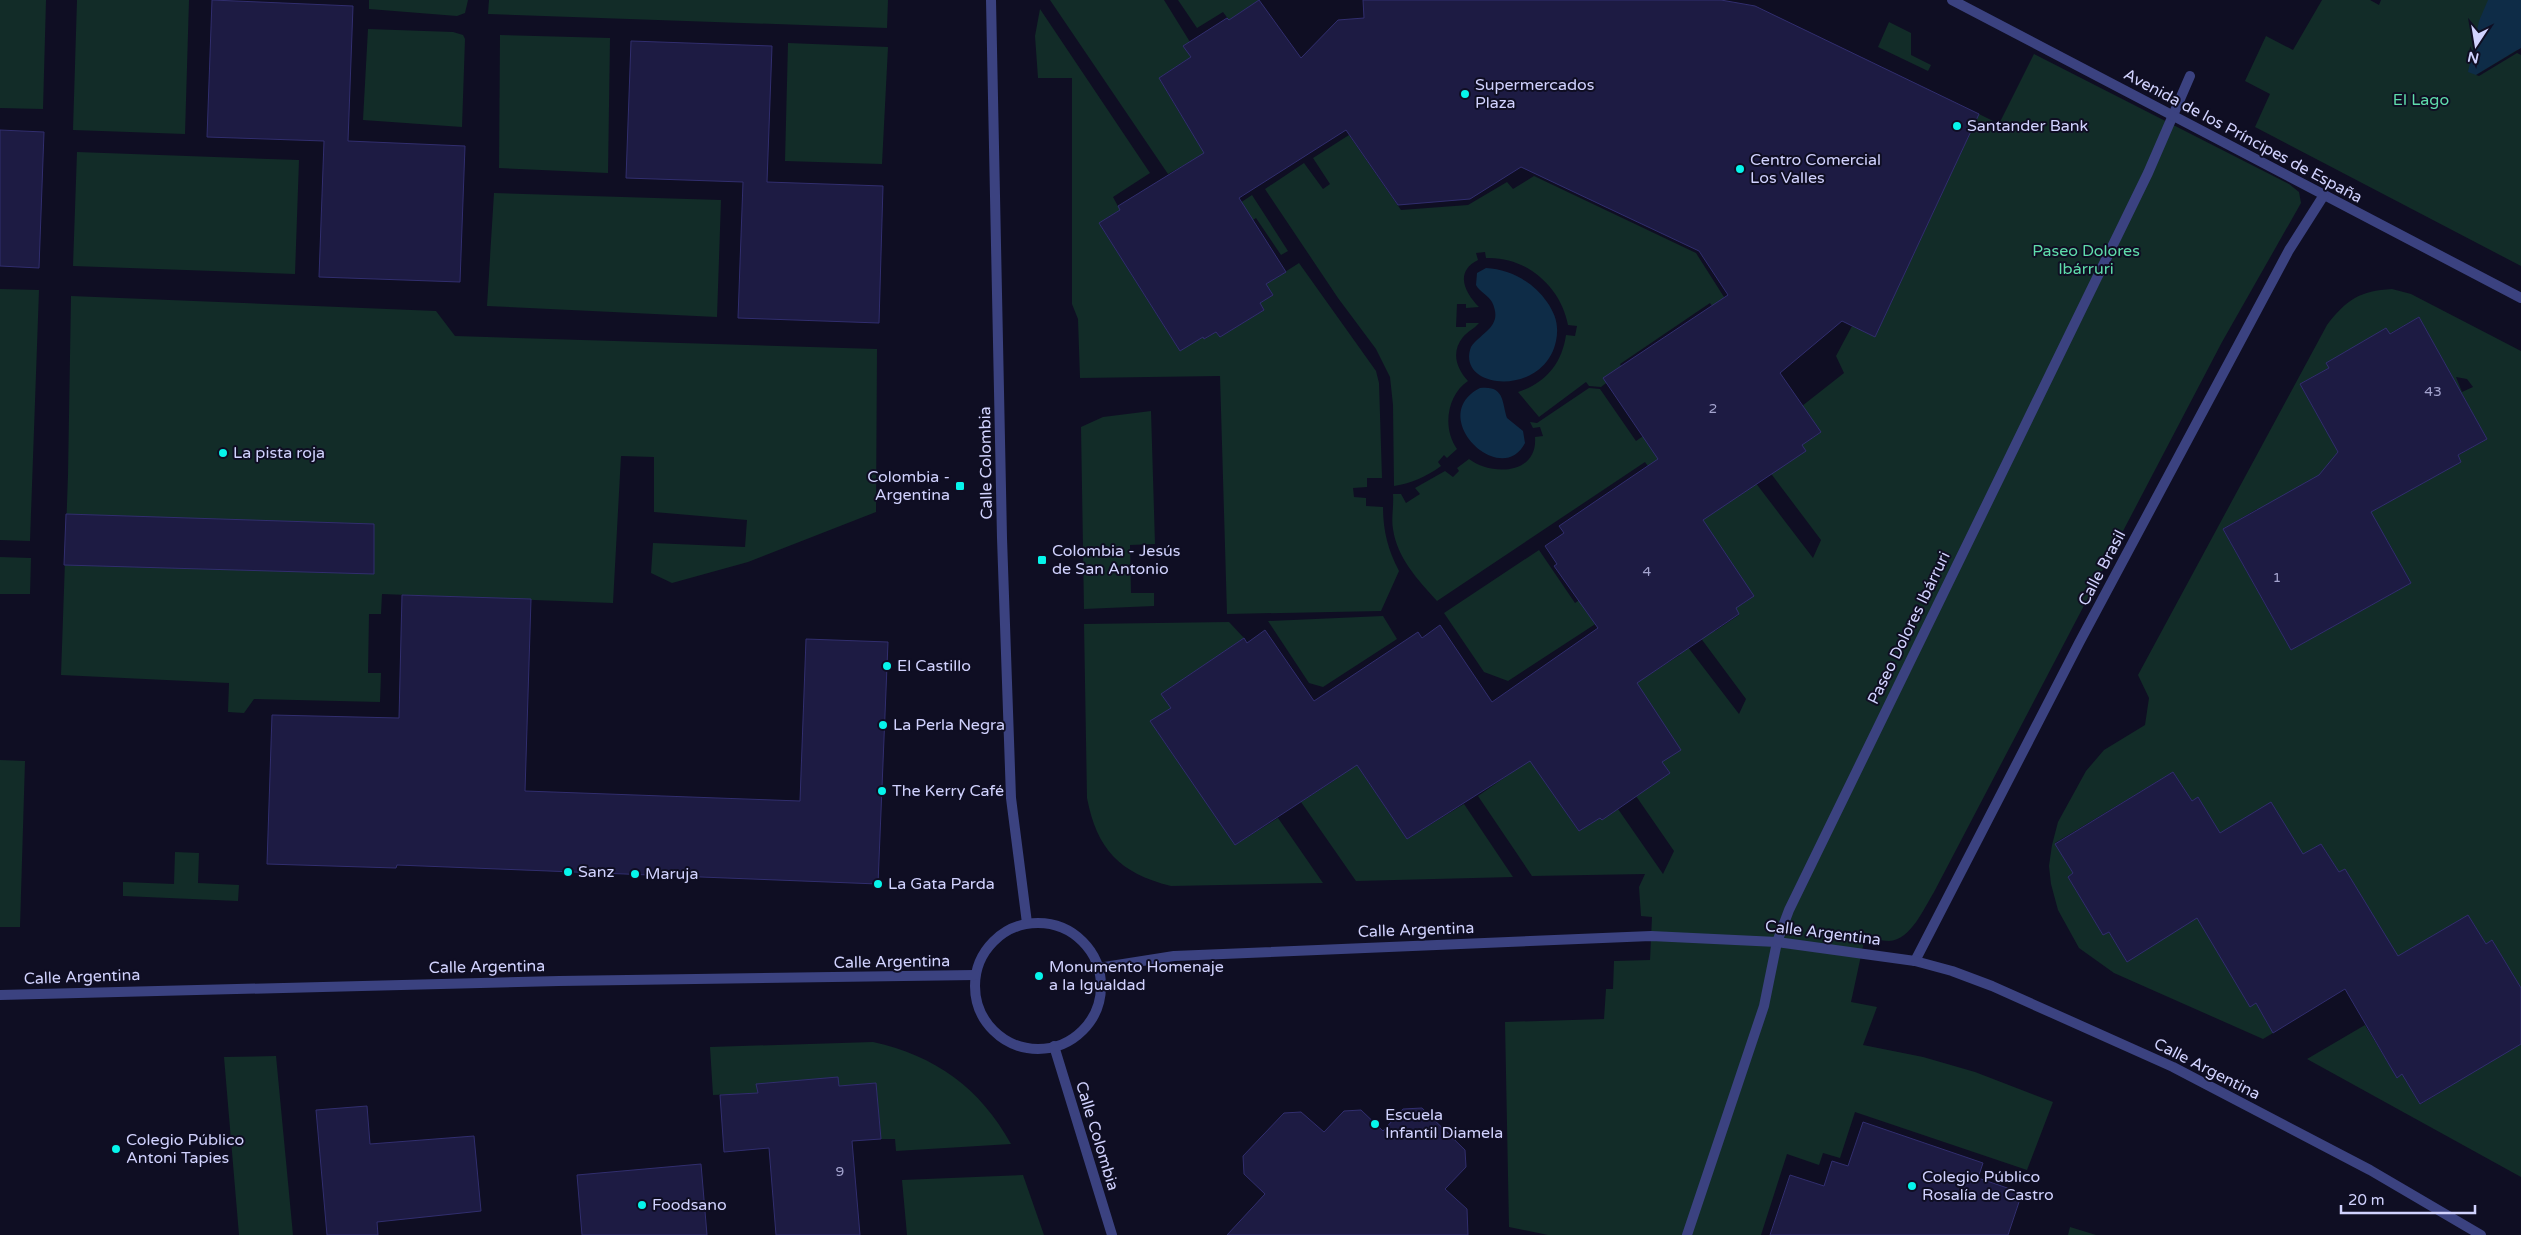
<svg xmlns="http://www.w3.org/2000/svg" width="2521" height="1235" font-family="'Varela Round',sans-serif">
	<style>
		.green { fill: #122c28; fill-rule: evenodd }
		.water { fill: #0e2c47 }
		.pier { fill: #0f0e23 }
		.building { fill: #1d1b43; stroke: #312e6e }
		.lines { fill: none; stroke-linecap: round; stroke-linejoin: round }
		.pedestrian { stroke: #3b4280; stroke-width: 10 }
		.minor { stroke: #3b4280; stroke-width: 10 }
		.poi-dot { fill: #06f5eb; stroke: #0f0e23; stroke-width: 2 }
		.labels { text-anchor: middle; dominant-baseline: central; stroke-width: 4; stroke-linejoin: round; paint-order: stroke }
		.number-label { font-size: 14px; fill: #a4a4cf }
		.poi-label { font-size: 16px; fill: #d1d2fe; stroke: #0f0e23; text-anchor: start }
		.park-label { font-size: 16px; fill: #5fdcab; stroke: #0f0e23 }
		.street-label { font-size: 16px; fill: #d1d2fe; stroke: #0f0e23 }
	</style>
	<rect width="100%" height="100%" fill="#0f0e23"/>
	<g class="green">
		<path d="M 0,0 L 46,0 L 43,109 L 0,108 Z"/>
		<path d="M 77,0 L 189,0 L 185,134 L 73,130 Z"/>
		<path d="M 369,0 L 468,0 L 465,13 L 457,16 L 369,9 Z"/>
		<path d="M 489,0 L 888,0 L 887,28 L 488,14 Z"/>
		<path d="M 1050,0 L 1164,0 L 1190,42 L 1184,46 L 1191,57 L 1159,78 L 1181,115 L 1238,131 L 1194,174 L 1188,163 L 1168,174 Z"/>
		<path d="M 1178,0 L 1259,0 L 1229,20 L 1223,12 L 1197,28 Z"/>
		<path d="M 2322,0 L 2370,0 L 2379,5 L 2381,0 L 2521,0 L 2521,266 L 2255,127 L 2270,94 L 2245,81 L 2266,36 L 2293,50 Z"/>
		<path d="M 1040,9 L 1150,173 L 1113,197 L 1120,210 L 1099,223 L 1180,351 L 1203,337 L 1205,339 L 1216,332 L 1220,337 L 1264,310 L 1260,303 L 1273,295 L 1266,284 L 1299,263 L 1376,371 L 1379,383 L 1382,478 L 1367,478 L 1367,487 L 1353,488 L 1354,497 L 1366,498 L 1366,506 L 1383,507 C 1383,531 1388,550 1399,571 L 1381,611 L 1227,614 L 1220,376 L 1080,378 L 1078,319 L 1072,304 L 1072,78 L 1038,78 L 1035,36 Z"/>
		<path d="M 1889,22 L 1911,33 L 1911,55 L 1931,65 L 1928,71 L 1878,47 Z"/>
		<path d="M 368,29 L 453,32 L 463,35 L 465,39 L 462,127 L 363,120 Z"/>
		<path d="M 500,35 L 610,38 L 608,173 L 499,168 Z"/>
		<path d="M 788,43 L 888,47 L 882,164 L 785,161 Z"/>
		<path d="M 2034,54 L 2289,184 L 2299,192 L 2301,203 L 2222,342 L 1934,892 C 1924,908 1911,940 1889,941 C 1881,941 1873,938 1865,937 L 1851,1002 L 1877,1007 L 1863,1045 L 1923,1057 L 1975,1072 L 2053,1102 L 2027,1170 L 1855,1112 L 1840,1158 L 1823,1153 L 1819,1165 L 1787,1154 L 1761,1235 L 1548,1235 L 1509,1227 L 1505,1022 L 1604,1019 L 1606,989 L 1613,989 L 1614,961 L 1650,960 L 1652,917 L 1641,916 L 1639,887 L 1645,874 L 1532,876 L 1478,796 L 1511,773 L 1524,750 L 1579,831 L 1600,818 L 1602,820 L 1618,809 L 1663,874 L 1674,851 L 1636,796 L 1670,773 L 1662,762 L 1600,697 L 1645,654 L 1656,670 L 1680,655 L 1679,651 L 1687,646 L 1739,714 L 1746,699 L 1700,637 L 1713,629 L 1715,631 L 1739,615 L 1733,605 L 1741,605 L 1754,596 L 1674,538 L 1746,491 L 1755,482 L 1813,558 L 1821,540 L 1769,471 L 1805,451 L 1800,442 L 1808,441 L 1820,433 L 1802,406 L 1844,373 L 1836,356 L 1852,326 L 1875,336 L 1979,114 L 1999,124 Z"/>
		<path d="M 1349,135 L 1401,210 L 1468,205 L 1507,182 L 1513,189 L 1534,176 L 1696,253 L 1731,308 L 1719,316 L 1710,303 L 1620,364 L 1623,370 L 1601,387 L 1589,386 L 1586,382 L 1539,417 L 1518,392 C 1546,383 1562,363 1566,335 L 1575,336 L 1577,326 L 1568,325 C 1561,287 1526,256 1486,258 L 1485,252 L 1476,253 L 1478,260 C 1454,272 1465,293 1479,307 L 1466,308 L 1466,304 L 1457,304 L 1456,327 L 1466,327 L 1466,323 L 1479,323 C 1474,329 1468,331 1463,337 C 1451,352 1456,368 1468,381 C 1447,395 1442,428 1457,449 L 1447,458 L 1444,455 L 1438,462 L 1441,466 C 1426,477 1412,483 1394,486 L 1393,405 L 1390,377 L 1376,349 L 1338,298 L 1265,189 L 1304,163 L 1323,189 L 1330,184 L 1313,158 Z"/>
		<path d="M 77,152 L 299,160 L 295,274 L 73,266 Z"/>
		<path d="M 494,193 L 721,200 L 717,317 L 487,306 Z"/>
		<path d="M 1252,195 L 1288,251 L 1281,255 L 1256,218 L 1228,236 L 1216,219 Z"/>
		<path d="M 0,289 L 39,290 L 30,541 L 0,540 Z"/>
		<path d="M 2392,289 L 2411,294 L 2521,351 L 2521,988 L 2492,940 L 2486,944 L 2468,915 L 2426,940 L 2405,981 L 2380,927 L 2345,869 L 2339,872 L 2321,844 L 2279,869 L 2233,856 L 2198,797 L 2192,801 L 2173,772 L 2055,843 L 2073,873 L 2068,877 L 2103,935 L 2109,932 L 2127,961 L 2190,896 L 2250,1007 L 2256,1003 L 2273,1033 L 2263,1039 L 2114,973 L 2079,948 L 2058,910 L 2051,884 L 2049,866 L 2052,845 L 2058,822 L 2086,771 L 2104,750 L 2145,725 L 2149,698 L 2138,675 L 2327,325 C 2347,299 2360,291 2392,289 ZM 2419,317 L 2487,439 L 2347,518 L 2387,540 L 2411,583 L 2291,650 L 2223,529 L 2257,509 L 2263,519 L 2363,451 L 2344,418 L 2325,429 L 2300,384 ZM 2456,377 L 2467,379 L 2473,387 L 2462,392 Z"/>
		<path d="M 71,296 L 436,311 L 455,336 L 877,349 L 876,512 L 748,562 L 672,583 L 651,573 L 653,543 L 745,547 L 747,520 L 654,512 L 654,457 L 621,456 L 613,603 L 382,594 L 381,614 L 369,614 L 368,673 L 381,673 L 380,702 L 254,699 L 244,713 L 228,712 L 229,683 L 61,675 L 68,475 Z"/>
		<path d="M 1589,388 L 1600,389 L 1636,441 L 1675,414 L 1693,440 L 1650,469 L 1645,462 L 1437,601 C 1418,580 1397,558 1393,529 C 1391,518 1394,506 1393,494 L 1401,494 L 1406,503 L 1420,494 L 1415,488 L 1445,471 L 1453,477 L 1459,471 L 1457,468 L 1469,459 C 1491,476 1538,475 1535,437 L 1543,436 L 1540,427 L 1533,428 L 1530,422 L 1537,423 Z"/>
		<path d="M 1151,411 L 1155,544 L 1130,545 L 1131,593 L 1154,593 L 1154,606 L 1084,609 L 1081,427 L 1103,417 Z"/>
		<path d="M 1539,550 L 1575,603 L 1606,582 L 1623,606 L 1508,681 L 1484,672 L 1444,613 Z"/>
		<path d="M 0,557 L 31,558 L 30,594 L 0,594 Z"/>
		<path d="M 1383,616 L 1397,639 L 1323,687 L 1309,683 L 1268,621 Z"/>
		<path d="M 1229,622 L 1244,638 L 1161,694 L 1171,708 L 1151,722 L 1176,759 L 1207,739 L 1235,845 L 1278,818 L 1323,883 L 1171,886 C 1119,873 1097,849 1087,798 L 1084,624 Z"/>
		<path d="M 1350,755 L 1407,839 L 1464,804 L 1513,877 L 1356,881 L 1301,802 L 1338,778 Z"/>
		<path d="M 0,760 L 25,761 L 20,927 L 0,927 Z"/>
		<path d="M 175,852 L 199,853 L 198,883 L 239,885 L 238,901 L 123,896 L 123,882 L 174,884 Z"/>
		<path d="M 2365,1025 L 2397,1077 L 2402,1074 L 2421,1104 L 2521,1042 L 2521,1177 L 2307,1059 Z"/>
		<path d="M 873,1042 C 936,1056 980,1088 1011,1144 L 896,1151 L 895,1139 L 881,1139 L 876,1083 L 839,1086 L 757,1085 L 758,1093 L 713,1095 L 710,1047 Z"/>
		<path d="M 276,1056 L 293,1235 L 239,1235 L 224,1057 Z"/>
		<path d="M 1023,1175 L 1044,1235 L 907,1235 L 902,1180 Z"/>
		<path d="M 2070,1227 L 2096,1235 L 2068,1235 Z"/>
	</g>
	<g class="water">
		<path d="M 2488,0 L 2521,0 L 2521,52 L 2517,50 L 2476,75 L 2468,72 L 2479,21 Z"/>
		<path d="M 1486,268 C 1510,269 1533,282 1547,302 C 1556,315 1559,326 1556,341 C 1544,398 1455,390 1471,347 C 1481,332 1504,327 1492,302 C 1488,295 1479,291 1476,285 L 1477,273 Z"/>
		<path d="M 1480,388 C 1505,385 1502,403 1507,418 L 1523,431 L 1525,443 C 1501,490 1425,416 1480,388 Z"/>
	</g>
	<path class="pier" d="M 2521,48 L 2521,55 L 2517,53 L 2479,76 L 2476,75 Z"/>
	<g class="building">
		<path d="M 212,0 L 353,6 L 348,141 L 465,146 L 460,282 L 319,277 L 324,141 L 207,137 Z"/>
		<path d="M 1259,0 L 1301,58 L 1338,20 L 1364,18 L 1363,0 L 1721,0 L 1755,6 L 1979,114 L 1875,337 L 1842,321 L 1780,373 L 1821,432 L 1802,445 L 1806,451 L 1703,520 L 1754,596 L 1736,608 L 1739,614 L 1637,683 L 1681,750 L 1662,762 L 1670,773 L 1602,820 L 1600,818 L 1579,831 L 1530,761 L 1407,839 L 1357,765 L 1235,845 L 1150,721 L 1171,708 L 1161,694 L 1244,638 L 1247,643 L 1265,630 L 1314,701 L 1418,632 L 1422,638 L 1440,625 L 1492,702 L 1598,628 L 1554,566 L 1557,564 L 1545,546 L 1564,533 L 1559,526 L 1658,459 L 1603,378 L 1728,295 L 1699,251 L 1521,167 L 1470,199 L 1398,205 L 1346,130 L 1239,198 L 1286,272 L 1266,284 L 1273,295 L 1260,303 L 1264,310 L 1220,337 L 1216,332 L 1204,339 L 1203,337 L 1180,351 L 1099,223 L 1120,210 L 1118,206 L 1204,153 L 1159,78 L 1191,57 L 1183,46 L 1227,18 L 1229,20 Z"/>
		<path d="M 631,41 L 772,46 L 767,182 L 883,186 L 879,323 L 738,318 L 743,182 L 626,178 Z"/>
		<path d="M 0,130 L 44,132 L 39,268 L 0,266 Z"/>
		<path d="M 2419,317 L 2487,439 L 2458,455 L 2461,462 L 2371,512 L 2411,583 L 2291,650 L 2223,529 L 2319,475 L 2338,452 L 2300,384 L 2329,368 L 2326,363 L 2386,328 L 2390,334 Z"/>
		<path d="M 66,514 L 374,524 L 374,574 L 64,565 Z"/>
		<path d="M 402,595 L 531,599 L 525,791 L 800,801 L 806,639 L 888,642 L 878,884 L 397,865 L 396,868 L 267,864 L 272,715 L 399,718 Z"/>
		<path d="M 2173,772 L 2192,801 L 2198,797 L 2220,833 L 2271,802 L 2303,854 L 2321,844 L 2339,872 L 2345,869 L 2398,956 L 2468,915 L 2486,944 L 2492,940 L 2521,988 L 2521,1044 L 2420,1104 L 2402,1074 L 2397,1078 L 2345,989 L 2273,1033 L 2256,1003 L 2250,1007 L 2197,918 L 2127,962 L 2109,932 L 2103,935 L 2068,877 L 2073,873 L 2055,844 Z"/>
		<path d="M 838,1077 L 839,1086 L 876,1083 L 881,1139 L 852,1141 L 860,1235 L 776,1235 L 769,1148 L 724,1152 L 720,1095 L 758,1093 L 756,1084 Z"/>
		<path d="M 367,1106 L 370,1144 L 474,1136 L 481,1211 L 377,1222 L 378,1235 L 327,1235 L 316,1110 Z"/>
		<path d="M 1422,1108 L 1465,1150 L 1466,1167 L 1445,1189 L 1467,1209 L 1468,1235 L 1227,1235 L 1265,1194 L 1244,1174 L 1243,1156 L 1284,1113 L 1301,1112 L 1324,1132 L 1344,1111 L 1361,1110 L 1383,1131 L 1403,1109 Z"/>
		<path d="M 1863,1122 L 1983,1163 L 1978,1178 L 2022,1193 L 2008,1235 L 1770,1235 L 1790,1175 L 1824,1186 L 1832,1161 L 1848,1166 Z"/>
		<path d="M 701,1164 L 707,1235 L 582,1235 L 577,1175 Z"/>
	</g>
	<g class="lines">
		<path class="pedestrian" d="M 1687,1235 L 1764,1006 L 1777,942 L 1789,910 L 2148,173 L 2190,76"/>
		<g class="minor">
			<path d="M 991,0 L 1002,538 L 1011,798 L 1027,923"/>
			<path d="M 1952,0 L 2521,298"/>
			<circle cx="1038" cy="986" r="63"/>
			<path d="M 1915,961 L 2079,643 L 2289,250 L 2324,195"/>
			<path d="M 1098,968 L 1174,956 L 1651,936 L 1777,942 L 1915,961 L 1952,971 L 1992,986 L 2173,1067 L 2370,1170 L 2481,1235"/>
			<path d="M 0,995 L 559,981 L 975,975"/>
			<path d="M 1054,1046 L 1112,1235"/>
		</g>
	</g>
	<g class="poi-dot">
		<circle cx="1465" cy="94" r="5"/>
		<circle cx="1957" cy="126" r="5"/>
		<circle cx="1740" cy="169" r="5"/>
		<circle cx="223" cy="453" r="5"/>
		<rect x="955" y="481" width="10" height="10" rx="2.5"/>
		<rect x="1037" y="555" width="10" height="10" rx="2.5"/>
		<circle cx="887" cy="666" r="5"/>
		<circle cx="883" cy="725" r="5"/>
		<circle cx="882" cy="791" r="5"/>
		<circle cx="568" cy="872" r="5"/>
		<circle cx="635" cy="874" r="5"/>
		<circle cx="878" cy="884" r="5"/>
		<circle cx="1039" cy="976" r="5"/>
		<circle cx="1375" cy="1124" r="5"/>
		<circle cx="116" cy="1149" r="5"/>
		<circle cx="1912" cy="1186" r="5"/>
		<circle cx="642" cy="1205" r="5"/>
	</g>
	<g class="labels">
		<g class="number-label">
			<text x="2433" y="391">43</text>
			<text x="1713" y="408">2</text>
			<text x="1647" y="571">4</text>
			<text x="2277" y="577">1</text>
			<text x="840" y="1171">9</text>
		</g>
		<g class="poi-label">
			<text x="1475" y="85">Supermercados<tspan x="1475" dy="18">Plaza</tspan></text>
			<text x="1967" y="126">Santander Bank</text>
			<text x="1750" y="160">Centro Comercial<tspan x="1750" dy="18">Los Valles</tspan></text>
			<text x="233" y="453">La pista roja</text>
			<text x="950" y="477" text-anchor="end">Colombia -<tspan x="950" dy="18">Argentina</tspan></text>
			<text x="1052" y="551">Colombia - Jesús<tspan x="1052" dy="18">de San Antonio</tspan></text>
			<text x="897" y="666">El Castillo</text>
			<text x="893" y="725">La Perla Negra</text>
			<text x="892" y="791">The Kerry Café</text>
			<text x="578" y="872">Sanz</text>
			<text x="645" y="874">Maruja</text>
			<text x="888" y="884">La Gata Parda</text>
			<text x="1049" y="967">Monumento Homenaje<tspan x="1049" dy="18">a la Igualdad</tspan></text>
			<text x="1385" y="1115">Escuela<tspan x="1385" dy="18">Infantil Diamela</tspan></text>
			<text x="126" y="1140">Colegio Público<tspan x="126" dy="18">Antoni Tapies</tspan></text>
			<text x="1922" y="1177">Colegio Público<tspan x="1922" dy="18">Rosalía de Castro</tspan></text>
			<text x="652" y="1205">Foodsano</text>
		</g>
		<g class="park-label">
			<text x="2421" y="100">El Lago</text>
			<text x="2086" y="251">Paseo Dolores<tspan x="2086" dy="18">Ibárruri</tspan></text>
		</g>
		<g class="street-label">
			<text transform="translate(2243 136) rotate(28)">Avenida de los Príncipes de España</text>
			<text transform="translate(986 463) rotate(-91)">Calle Colombia</text>
			<text transform="translate(2102 568) rotate(-62)">Calle Brasil</text>
			<text transform="translate(1909 628) rotate(-64)">Paseo Dolores Ibárruri</text>
			<text transform="translate(1416 930) rotate(-2)">Calle Argentina</text>
			<text transform="translate(1823 933) rotate(7)">Calle Argentina</text>
			<text transform="translate(892 962) rotate(-1)">Calle Argentina</text>
			<text transform="translate(487 967) rotate(-1)">Calle Argentina</text>
			<text transform="translate(82 977) rotate(-2)">Calle Argentina</text>
			<text transform="translate(2207 1069) rotate(27)">Calle Argentina</text>
			<text transform="translate(1097 1136) rotate(73)">Calle Colombia</text>
		</g>
	</g>
	<g transform="translate(2476 45) rotate(192)" stroke="#0f0e23" stroke-width="4" paint-order="stroke">
	<path d="M0-4L9 19L0 12L-9 19Z" fill="#d1d2fe"/>
	<text y="-8" font-size="14" font-weight="bold" text-anchor="middle" fill="#d1d2fe">N</text>
	</g>
	<path d="M2341 1205v8h134v-8" fill="none" stroke="#d1d2fe" stroke-width="2.5"/>
	<text x="2348" y="1205" font-size="15" fill="#d1d2fe" stroke="#0f0e23" stroke-width="4" paint-order="stroke">20 m</text>
</svg>
